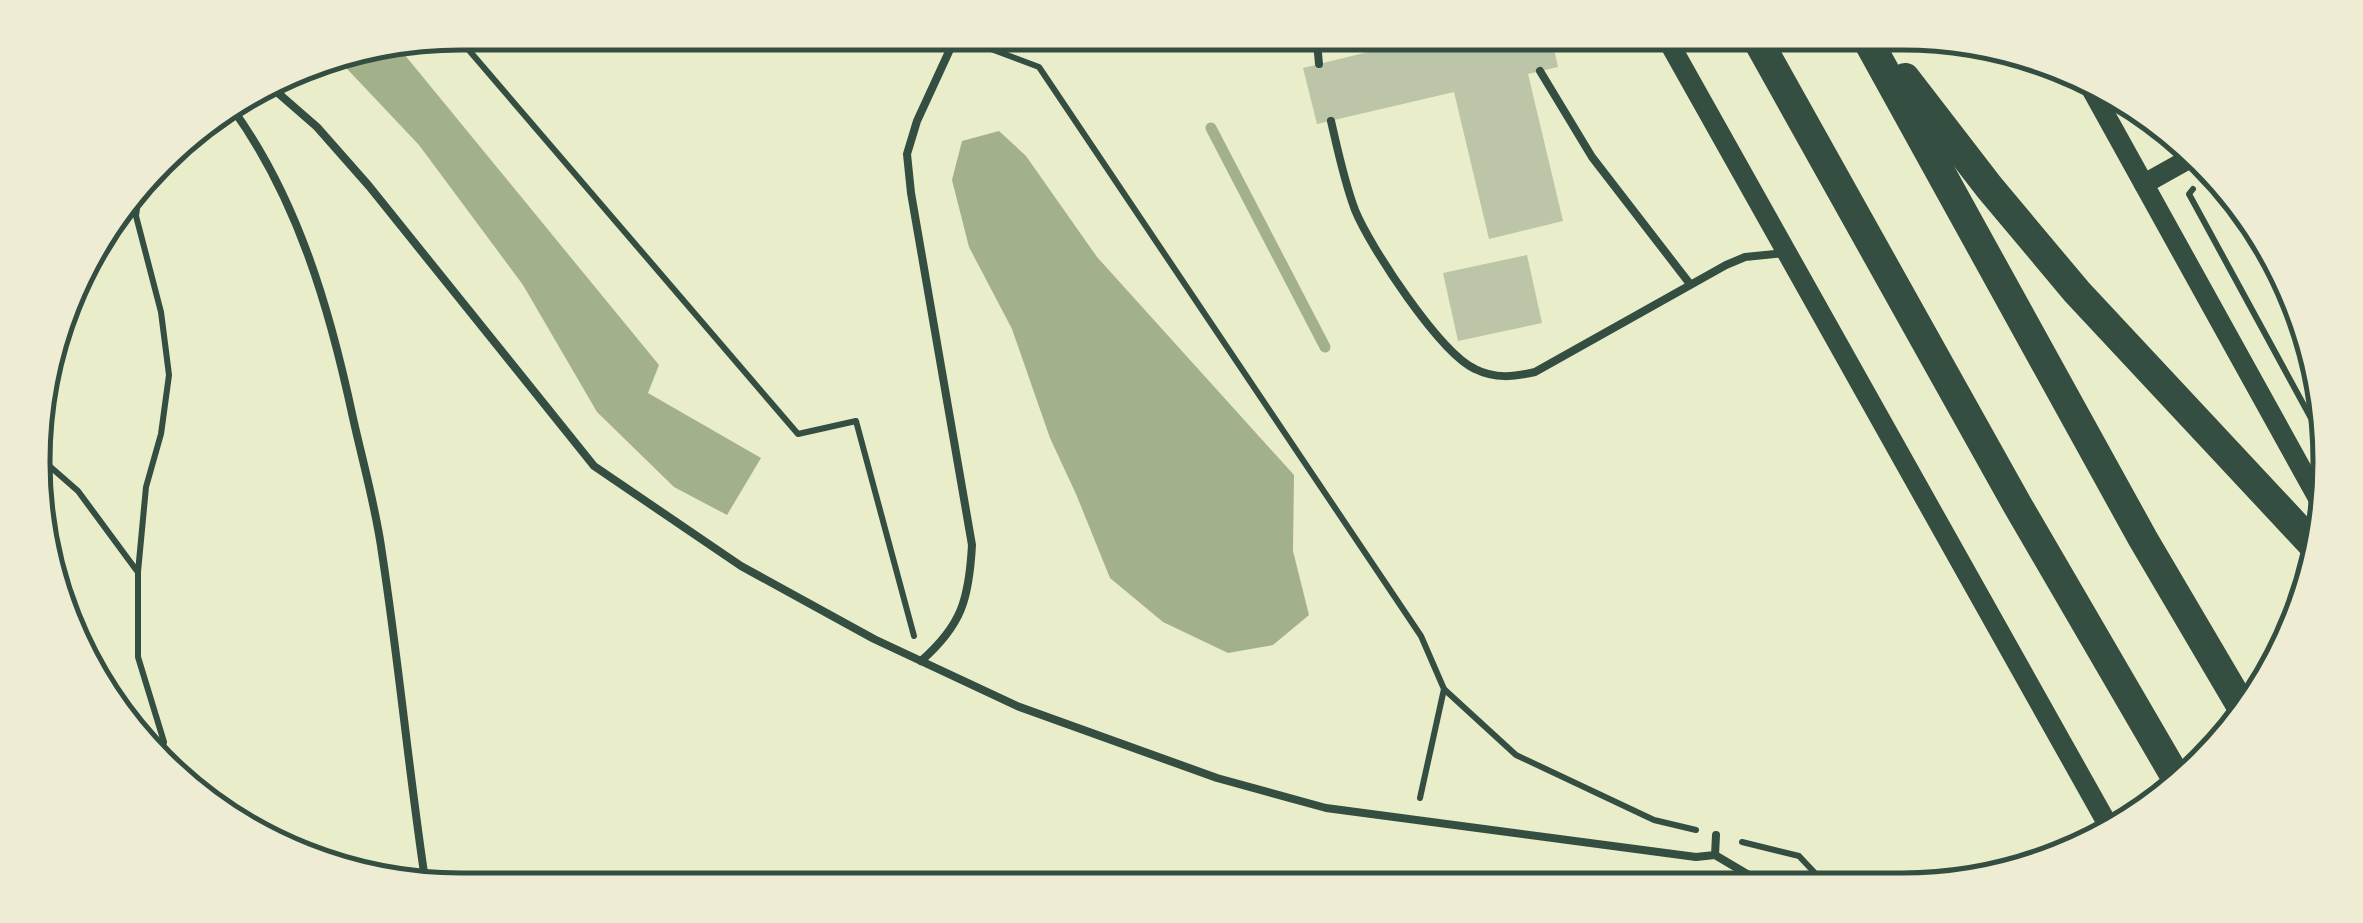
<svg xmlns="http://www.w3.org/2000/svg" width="2363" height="923" font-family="Barlow,sans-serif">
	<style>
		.water { fill: #a3b18a }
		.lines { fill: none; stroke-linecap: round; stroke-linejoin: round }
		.stream { stroke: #a3b18a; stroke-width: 11 }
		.building { fill: #bcc5a7 }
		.path { stroke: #344e41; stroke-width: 6 }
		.service { stroke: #344e41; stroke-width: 8 }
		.secondary { stroke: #344e41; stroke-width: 20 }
		.motorway { stroke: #344e41; stroke-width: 30 }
		.rim { fill: none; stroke: #344e41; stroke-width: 5 }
	</style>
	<rect width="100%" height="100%" fill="#e9edc9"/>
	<g class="water">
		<path d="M 395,43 L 659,365 L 648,393 L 761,458 L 727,515 L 674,487 L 597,412 L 523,285 L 419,145 L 333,54 Z"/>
		<path d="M 999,131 L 1026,156 L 1097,257 L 1294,475 L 1293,551 L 1309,615 L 1273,645 L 1228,653 L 1163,622 L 1110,578 L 1076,494 L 1050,438 L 1012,329 L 969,247 L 952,180 L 962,141 Z"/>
	</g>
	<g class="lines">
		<path class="stream" d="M 1211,128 L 1325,347"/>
	</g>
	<g class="building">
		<path d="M 1449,32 L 1550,32 L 1558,67 L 1528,74 L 1563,221 L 1489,239 L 1454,92 L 1317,124 L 1303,68 Z"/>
		<path d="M 1527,255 L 1542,323 L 1458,341 L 1443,273 Z"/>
	</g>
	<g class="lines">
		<g class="path">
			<path d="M 455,34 L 798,434 L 856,421 L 914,636"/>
			<path d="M 975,43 L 1039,67 L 1421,636 L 1444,689 L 1420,798"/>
			<path d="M 140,186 L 136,216 L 161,312 L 169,375 L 161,434 L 146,487 L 138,572 L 138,657 L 164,742 L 160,759"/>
			<path d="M 2193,189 L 2189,194 L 2324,442"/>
			<path d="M 38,456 L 78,491 L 137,571"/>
			<path d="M 1445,690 L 1516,755 L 1654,820 L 1696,830"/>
			<path d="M 1742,842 L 1799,856 L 1828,887"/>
		</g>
		<g class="service">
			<path d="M 1316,32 L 1319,64"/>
			<path d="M 1540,71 L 1592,157 L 1690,284"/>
			<path d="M 270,86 L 317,127 L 369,186 L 594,466 L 741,566 L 874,639 L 1017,706 L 1217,778 L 1326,808 L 1696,857 L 1715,855 L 1716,835"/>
			<path d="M 232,108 C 298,199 330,310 353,418 C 363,463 376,508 382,553 C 399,663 409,775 426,886"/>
			<path d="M 1331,121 C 1338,151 1344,181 1355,210 C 1370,247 1440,353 1475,369 C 1495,379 1514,377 1535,372 L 1726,265 L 1745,257 L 1785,253"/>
			<path d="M 921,661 C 962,625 969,599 972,545 L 911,193 L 907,154 L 917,121 L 958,32"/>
			<path d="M 1715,855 L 1769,887"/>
		</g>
		<g class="secondary">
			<path d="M 1663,32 L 2112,832"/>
			<path d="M 2089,85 L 2320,502"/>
			<path d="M 2144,184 L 2194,156"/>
		</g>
		<g class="motorway">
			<path d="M 1753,32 L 2018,506 L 2181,786"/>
			<path d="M 1863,32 L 2143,539 L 2246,714"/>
			<path d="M 1905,78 L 1989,187 L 2077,292 L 2317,549"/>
		</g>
	</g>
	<path d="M0 0H2363V923H0ZM461 50H1902A411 411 0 0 1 2313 461V462A411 411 0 0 1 1902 873H461A411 411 0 0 1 50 462V461A411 411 0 0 1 461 50Z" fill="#eeecd3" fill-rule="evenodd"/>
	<path class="rim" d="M461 50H1902A411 411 0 0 1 2313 461V462A411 411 0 0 1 1902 873H461A411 411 0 0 1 50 462V461A411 411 0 0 1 461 50Z"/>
</svg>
